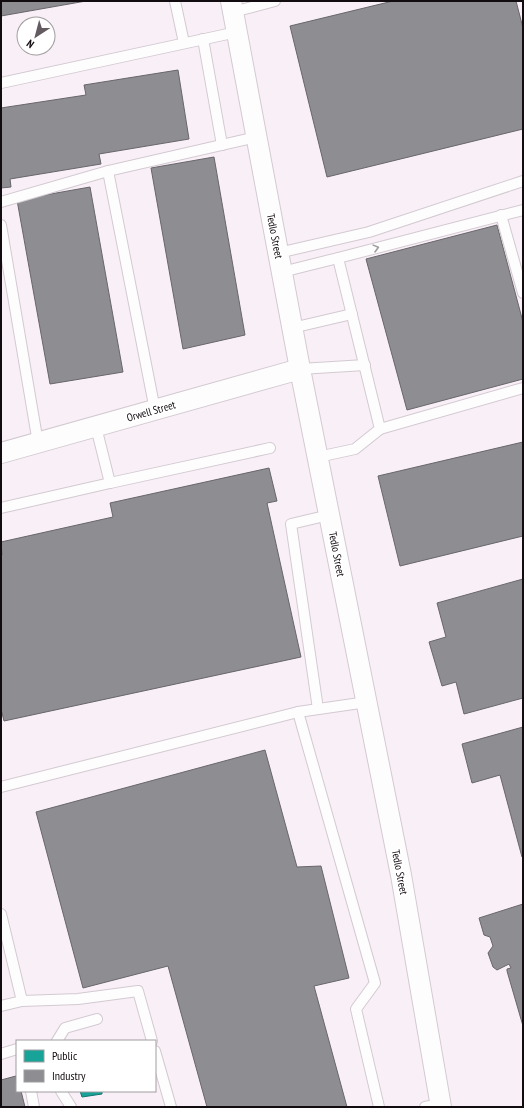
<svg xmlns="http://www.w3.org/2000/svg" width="524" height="1108" font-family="'PT Sans Narrow',sans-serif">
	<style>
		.public { fill: #17a398; stroke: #16756f }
		.industry { fill: #8d8d92; stroke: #68666b }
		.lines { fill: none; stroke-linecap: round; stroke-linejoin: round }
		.lane-casing { stroke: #d3cad1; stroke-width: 12 }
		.street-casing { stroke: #d3cad1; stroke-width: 22 }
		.lane { stroke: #fefdfe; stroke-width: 10 }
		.street { stroke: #fefdfe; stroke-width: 20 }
		.oneway { stroke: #a09c9f }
		.labels { text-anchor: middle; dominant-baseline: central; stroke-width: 4; stroke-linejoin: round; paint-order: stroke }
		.street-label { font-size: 11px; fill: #120b10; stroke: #fff }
	</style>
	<rect width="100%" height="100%" fill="#f9eff6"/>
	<path class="public" d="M 80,1091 L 102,1091 L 102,1094 L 82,1097 Z"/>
	<g class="industry">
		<path d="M 1,1 L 86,1 L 1,16 Z"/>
		<path d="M 393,1 L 516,1 L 523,28 L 523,129 L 327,177 L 290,26 Z"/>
		<path d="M 178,70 L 189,139 L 99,154 L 101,164 L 10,179 L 11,187 L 1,188 L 1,108 L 86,95 L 84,85 Z"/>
		<path d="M 214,157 L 245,335 L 183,349 L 151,168 Z"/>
		<path d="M 90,187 L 123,372 L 50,384 L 17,200 Z"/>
		<path d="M 497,225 L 523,322 L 523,379 L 407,410 L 366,259 Z"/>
		<path d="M 523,442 L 523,536 L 400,566 L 378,476 Z"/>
		<path d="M 269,468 L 277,501 L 267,503 L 301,657 L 4,721 L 1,709 L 1,555 L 2,555 L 1,542 L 113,517 L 110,503 Z"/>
		<path d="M 523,579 L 523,698 L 464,714 L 456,682 L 442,686 L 429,642 L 446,637 L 437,603 Z"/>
		<path d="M 523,727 L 523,856 L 522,857 L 500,775 L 472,783 L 462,744 Z"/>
		<path d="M 265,750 L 297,867 L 321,866 L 349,978 L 314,986 L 347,1107 L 207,1107 L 168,966 L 83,988 L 36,812 Z"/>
		<path d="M 523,904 L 523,1026 L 507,971 L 507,969 L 511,968 L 509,964 L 497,970 L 493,967 L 488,953 L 493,946 L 490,937 L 484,935 L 479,918 Z"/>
		<path d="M 16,1076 L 17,1091 L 21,1091 L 25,1107 L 1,1107 L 1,1080 Z"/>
	</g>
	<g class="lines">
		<g class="lane-casing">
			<g id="lane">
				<path d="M 175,1 L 184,43"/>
				<path d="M 233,12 L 275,1"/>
				<path d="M 203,39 L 222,145"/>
				<path d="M 1,83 L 237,32"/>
				<path d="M 1,202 L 108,171"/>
				<path d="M 501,215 L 523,293"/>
				<path d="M 1,225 L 38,443"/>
				<path d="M 278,253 L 369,232 L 523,181"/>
				<path d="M 338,258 L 523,210"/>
				<path d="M 282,272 L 338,258 L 380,429 L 355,449 L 318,457"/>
				<path d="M 292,328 L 352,314"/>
				<path d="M 300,369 L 365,365"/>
				<path d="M 155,410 L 108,171 L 256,137"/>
				<path d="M 96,427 L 110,483 L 270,448"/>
				<path d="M 380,429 L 523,388"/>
				<path d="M 1,508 L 110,483"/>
				<path d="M 318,709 L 291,524 L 329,515"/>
				<path d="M 298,712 L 375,983 L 356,1009 L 379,1107"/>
				<path d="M 1,787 L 298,712 L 367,702"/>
				<path d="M 1,914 L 22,1001 L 78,999 L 138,991 L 152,1041"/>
				<path d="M 1,1006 L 22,1001"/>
				<path d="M 57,1041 L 65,1028 L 97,1019"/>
				<path d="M 155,1051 L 171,1107"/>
				<path d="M 1,1054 L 17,1049"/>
				<path d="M 31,1091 L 34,1107"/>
				<path d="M 61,1091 L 71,1107"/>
				<path d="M 425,1107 L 440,1104"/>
			</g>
		</g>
		<g class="street-casing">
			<g id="street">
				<path d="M 231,1 L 300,369 L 401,875 L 441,1107"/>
				<path d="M 1,453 L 300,369"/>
			</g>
		</g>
		<use href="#lane" class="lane"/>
		<use href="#street" class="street"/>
	</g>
	<defs><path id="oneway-chevron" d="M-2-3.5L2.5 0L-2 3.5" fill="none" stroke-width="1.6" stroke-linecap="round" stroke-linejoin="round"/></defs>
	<use class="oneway" href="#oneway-chevron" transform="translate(376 248) rotate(-15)"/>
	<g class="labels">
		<g class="street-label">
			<text transform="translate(275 236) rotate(79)">Tedlo Street</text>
			<text transform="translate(151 411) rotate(-16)">Orwell Street</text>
			<text transform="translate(337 554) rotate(79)">Tedlo Street</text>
			<text transform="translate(400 872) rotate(79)">Tedlo Street</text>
		</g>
	</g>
	<rect width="524" height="1108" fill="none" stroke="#120b10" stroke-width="4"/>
	<rect x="16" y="1040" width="140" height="52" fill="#ffffff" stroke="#a09d9f"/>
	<rect x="24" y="1050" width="20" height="12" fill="#17a398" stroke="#a09d9f"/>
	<text x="52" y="1060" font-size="12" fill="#120b10">Public</text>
	<rect x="24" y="1070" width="20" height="12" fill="#8d8d92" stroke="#a09d9f"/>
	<text x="52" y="1080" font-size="12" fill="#120b10">Industry</text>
	<g transform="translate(36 36) rotate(216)"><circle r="19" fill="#ffffff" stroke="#a09d9f"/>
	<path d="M0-3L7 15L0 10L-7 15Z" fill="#635b60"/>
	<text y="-6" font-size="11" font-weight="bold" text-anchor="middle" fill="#120b10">N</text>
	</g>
</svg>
